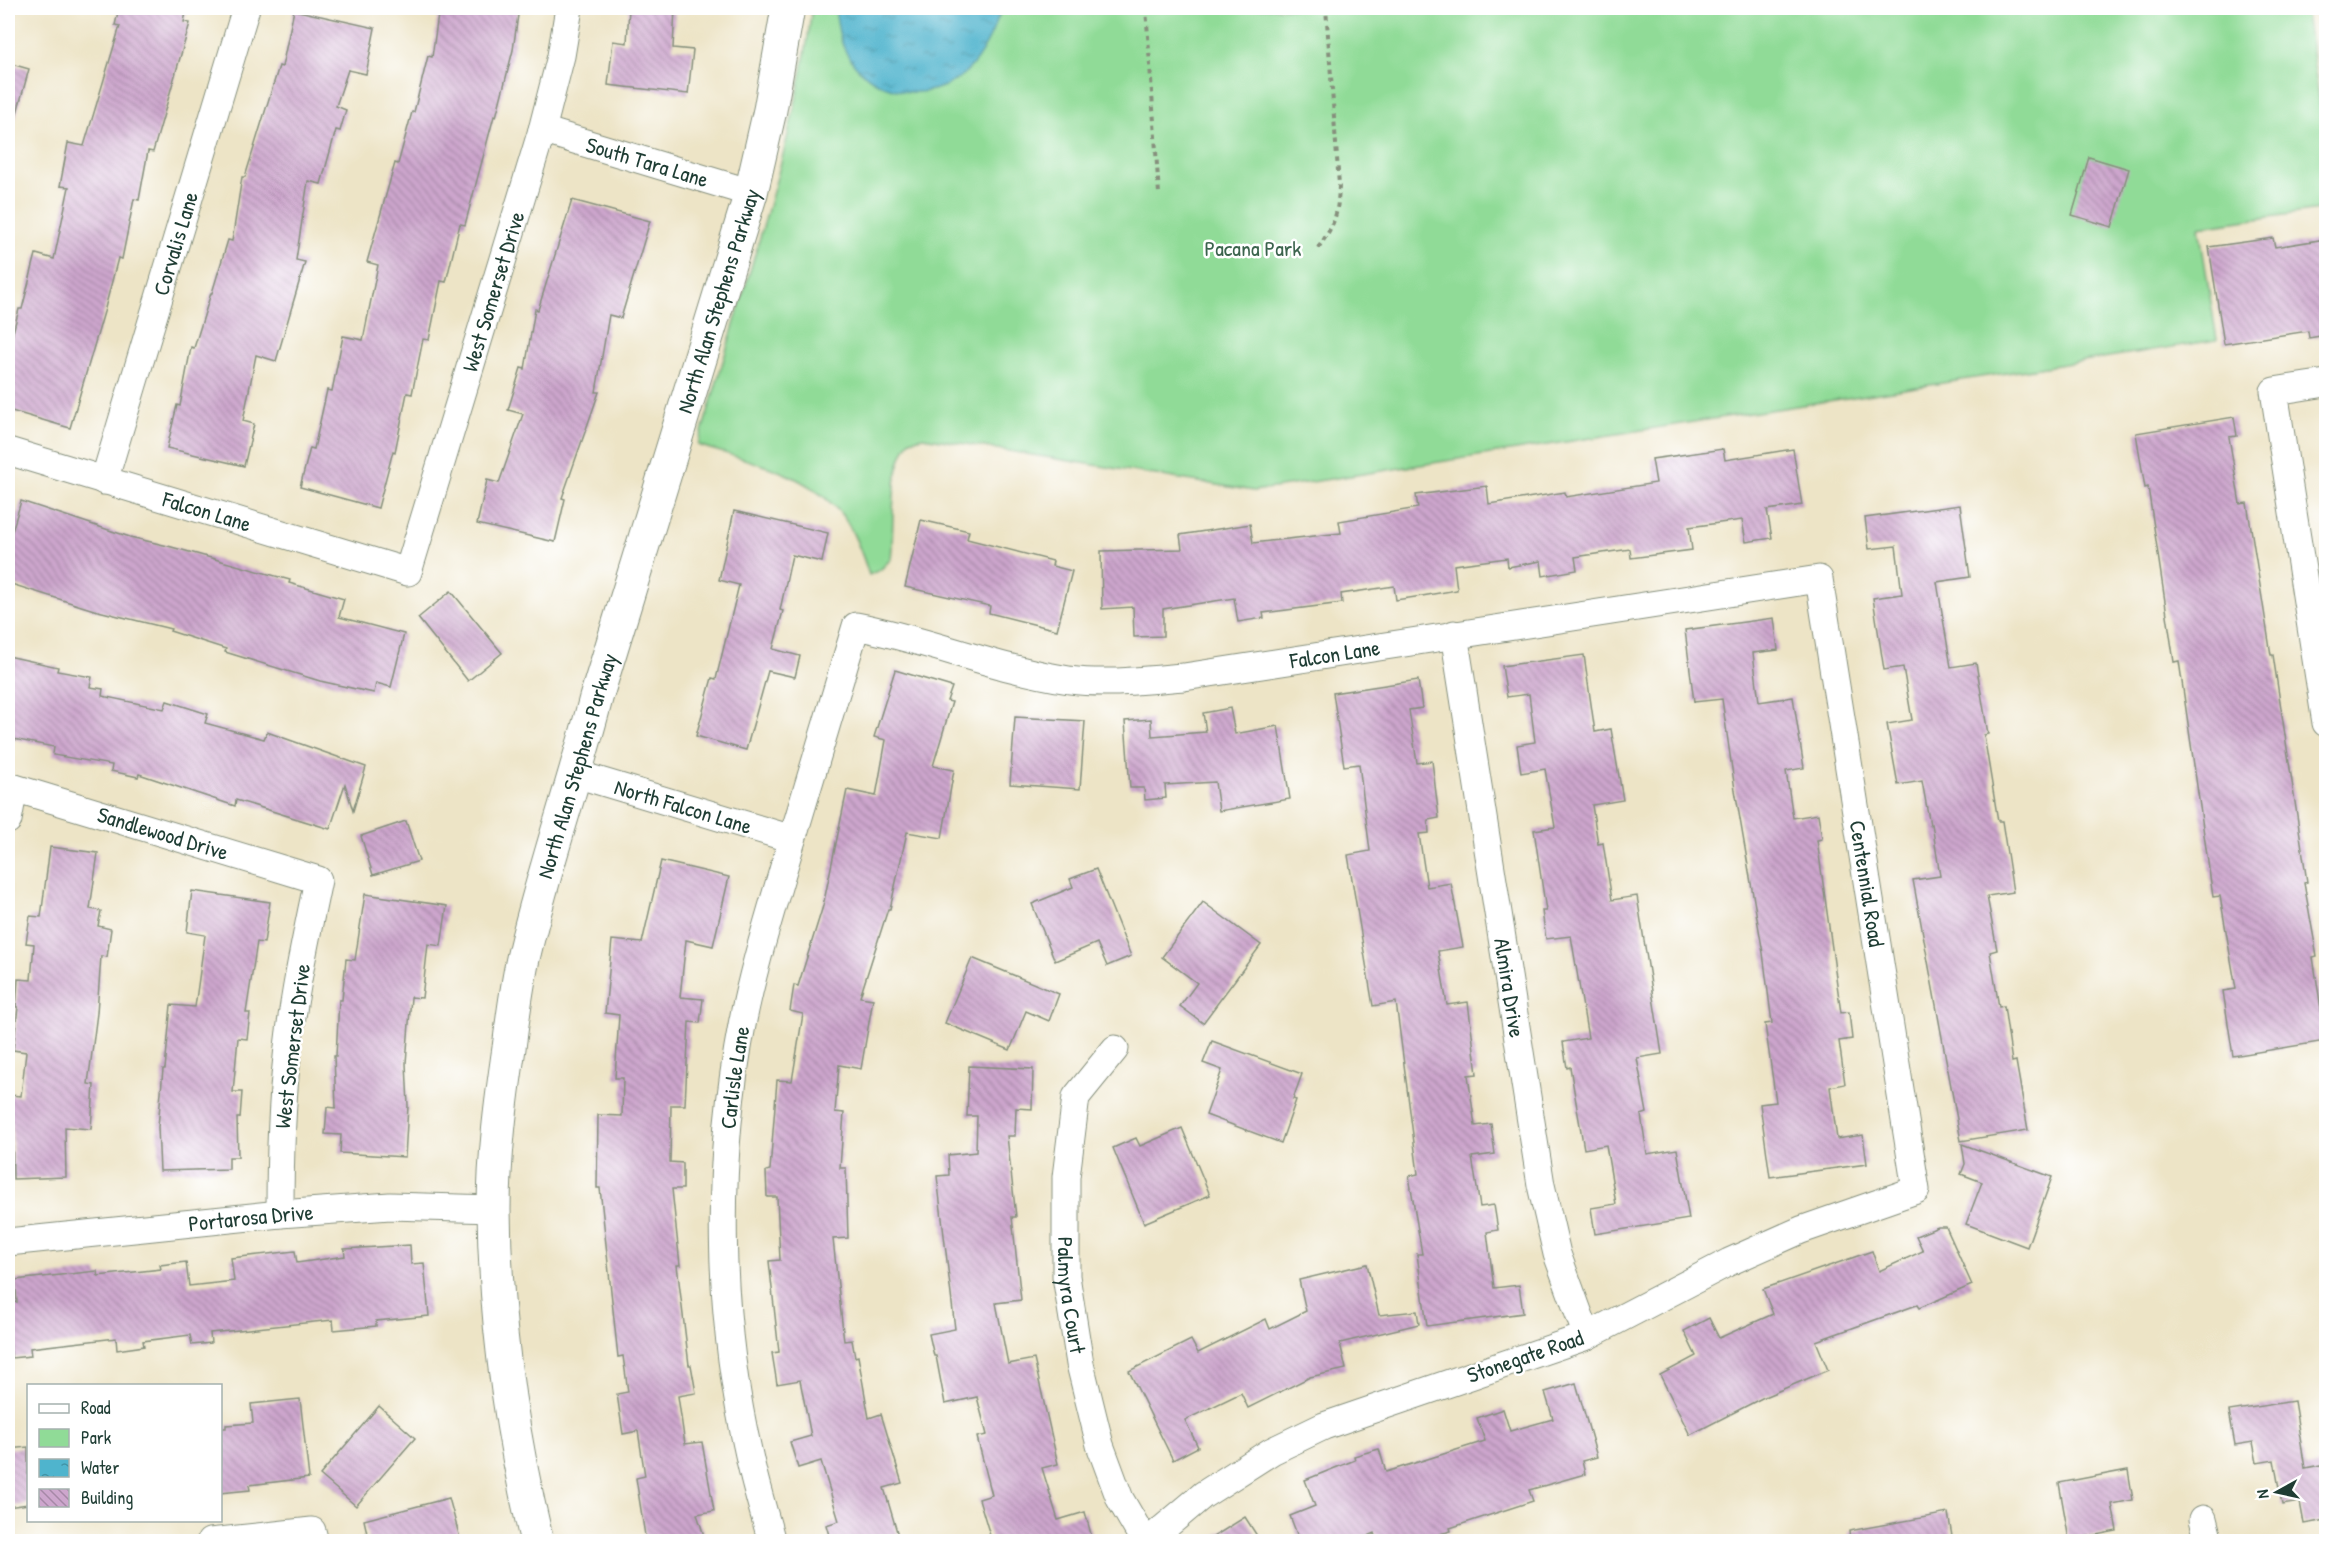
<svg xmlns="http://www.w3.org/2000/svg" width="2334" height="1549" font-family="'Patrick Hand',sans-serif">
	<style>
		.park { fill: #90db97; stroke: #588c66; stroke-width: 1.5 }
		.water { fill: url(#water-ripples); stroke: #377880; stroke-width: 1.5 }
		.building { fill: url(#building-back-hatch) }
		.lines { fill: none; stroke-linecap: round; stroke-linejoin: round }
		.minor-casing { stroke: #86907d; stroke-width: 29 }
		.tertiary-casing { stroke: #86907d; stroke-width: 35 }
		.path { stroke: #86907d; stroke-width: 4; stroke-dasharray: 4.5 4.5; stroke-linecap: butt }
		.minor { stroke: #fff; stroke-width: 27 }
		.tertiary { stroke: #fff; stroke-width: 33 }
		.labels { text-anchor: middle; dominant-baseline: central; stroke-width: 5; stroke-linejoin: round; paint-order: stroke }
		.street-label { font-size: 22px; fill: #1f3d34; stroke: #fff }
		.park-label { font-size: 22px; fill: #3b644d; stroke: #fff }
	</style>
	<defs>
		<pattern id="water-ripples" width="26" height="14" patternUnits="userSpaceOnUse" patternTransform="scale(1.5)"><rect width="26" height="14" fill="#4fb4cd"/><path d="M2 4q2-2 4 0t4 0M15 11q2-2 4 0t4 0" fill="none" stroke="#4194a7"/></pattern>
		<pattern id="building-back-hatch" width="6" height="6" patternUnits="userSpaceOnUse" patternTransform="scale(1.5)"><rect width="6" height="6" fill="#cda6cd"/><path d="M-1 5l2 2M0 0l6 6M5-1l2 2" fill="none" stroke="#a688a7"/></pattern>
	</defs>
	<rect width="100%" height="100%" fill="#fff"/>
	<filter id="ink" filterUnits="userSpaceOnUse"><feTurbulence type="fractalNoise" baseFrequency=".0167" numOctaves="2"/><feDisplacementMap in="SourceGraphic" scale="12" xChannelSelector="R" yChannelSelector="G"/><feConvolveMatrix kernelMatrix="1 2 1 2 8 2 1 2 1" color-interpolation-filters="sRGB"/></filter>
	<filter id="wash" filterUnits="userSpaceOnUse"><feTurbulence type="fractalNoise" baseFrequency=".008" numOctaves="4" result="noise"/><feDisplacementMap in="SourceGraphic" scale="24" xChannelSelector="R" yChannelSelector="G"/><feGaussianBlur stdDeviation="1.35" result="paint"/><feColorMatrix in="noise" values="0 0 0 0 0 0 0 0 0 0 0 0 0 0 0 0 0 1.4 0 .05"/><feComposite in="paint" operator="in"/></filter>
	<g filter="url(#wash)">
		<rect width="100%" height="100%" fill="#ede4c6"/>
		<path class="park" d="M 812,8 L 2305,8 L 2326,142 L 2326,209 L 2199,227 L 2217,340 L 1254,491 L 923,437 L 910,440 C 888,470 895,524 891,559 L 880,570 L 869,575 C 863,556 856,536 845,519 C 811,472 750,462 698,445 C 717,383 735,322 753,261 C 778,177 801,95 812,8 Z"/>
		<path class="water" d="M 835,8 L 1002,8 C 994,28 983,56 967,71 C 931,106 870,96 846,52 C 839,39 837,22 835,8 Z"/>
		<g id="blocks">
			<g class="building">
				<path d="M 119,8 L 187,8 L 184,22 L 190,23 L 153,152 L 148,151 L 139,200 L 134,199 L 122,259 L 118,258 L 104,312 L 70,428 L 8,410 L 8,352 L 19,309 L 22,309 L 36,254 L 54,259 L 69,187 L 60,186 L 68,143 L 84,146 L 120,26 L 115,25 Z"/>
				<path d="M 439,8 L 519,8 L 513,50 L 496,117 L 494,116 L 465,225 L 460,224 L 446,282 L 441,281 L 429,340 L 423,339 L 412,394 L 407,393 L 395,452 L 393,451 L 378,508 L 300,487 L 310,448 L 314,449 L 327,390 L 332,391 L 343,336 L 363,340 L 378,265 L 367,262 L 395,163 L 398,164 L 412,112 L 414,112 L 428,56 L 432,57 Z"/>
				<path d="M 629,8 L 675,8 L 673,48 L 693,50 L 688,94 L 608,85 L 613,41 L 627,43 Z"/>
				<path d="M 294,10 L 375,28 L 366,74 L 348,70 L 336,106 L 346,110 L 340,131 L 336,130 L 321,184 L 308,181 L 296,260 L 305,262 L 276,361 L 256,355 L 243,421 L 254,424 L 244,466 L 167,448 L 177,405 L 180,406 L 191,347 L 194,348 L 211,293 L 212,293 L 228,240 L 232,241 L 242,177 L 245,177 L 279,66 L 282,67 Z"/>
				<path d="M 8,63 L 29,69 L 14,124 L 8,123 Z"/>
				<path d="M 2089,157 L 2129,169 L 2112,227 L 2072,215 Z"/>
				<path d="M 572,200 L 650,221 L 621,318 L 609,315 L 596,392 L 599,392 L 562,498 L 565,499 L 555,542 L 477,524 L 487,480 L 499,483 L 523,414 L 508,410 L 521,368 L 525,369 L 535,309 L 538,310 Z"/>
				<path d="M 2273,238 L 2275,247 L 2326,239 L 2326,335 L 2309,338 L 2308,331 L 2224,344 L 2209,247 Z"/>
				<path d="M 2234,417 L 2237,436 L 2229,437 L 2240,504 L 2247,503 L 2271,655 L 2273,655 L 2307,882 L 2304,883 L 2317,956 L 2313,957 L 2326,1041 L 2233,1056 L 2223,991 L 2236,989 L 2220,896 L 2213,897 L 2179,661 L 2174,662 L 2148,487 L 2145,488 L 2136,433 Z"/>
				<path d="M 1723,449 L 1725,460 L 1793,449 L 1802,505 L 1767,510 L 1772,538 L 1746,542 L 1742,520 L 1689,527 L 1692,550 L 1631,558 L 1630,549 L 1575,557 L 1577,570 L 1543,576 L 1541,561 L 1508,567 L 1507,558 L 1454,565 L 1457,590 L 1422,596 L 1396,600 L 1394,586 L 1341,594 L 1342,603 L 1263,613 L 1264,618 L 1238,622 L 1234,598 L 1163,609 L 1163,636 L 1134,637 L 1133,607 L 1102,609 L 1101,551 L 1182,549 L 1180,535 L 1250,524 L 1253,543 L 1341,533 L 1339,521 L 1418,508 L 1416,495 L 1487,486 L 1489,504 L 1565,492 L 1566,497 L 1656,483 L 1652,459 Z"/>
				<path d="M 21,501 L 130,537 L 168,546 L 290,580 L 289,583 L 344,599 L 339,617 L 404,634 L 391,687 L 376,683 L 374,693 L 320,681 L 225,652 L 226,649 L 170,631 L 171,629 L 94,610 L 8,583 L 8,545 Z"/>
				<path d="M 1960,505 L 1970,577 L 1937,582 L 1951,667 L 1976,663 L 1988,734 L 1984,735 L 1998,821 L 2002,821 L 2013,892 L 1987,896 L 1997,950 L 1990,952 L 1999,1007 L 2004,1006 L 2012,1062 L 2016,1061 L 2028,1130 L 1961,1141 L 1913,880 L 1940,876 L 1932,824 L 1930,825 L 1922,781 L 1898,785 L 1887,724 L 1912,720 L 1903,667 L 1884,670 L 1873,598 L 1902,594 L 1896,546 L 1869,549 L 1865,518 Z"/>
				<path d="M 734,511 L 828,533 L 822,562 L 792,555 L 780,610 L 783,611 L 773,649 L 800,656 L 795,677 L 768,671 L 746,750 L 696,736 L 712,678 L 716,679 L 739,585 L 719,580 Z"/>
				<path d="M 921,520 L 969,531 L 967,539 L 1053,561 L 1052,566 L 1072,571 L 1057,630 L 989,613 L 990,606 L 905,587 Z"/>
				<path d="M 451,591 L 502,653 L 468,681 L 418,618 Z"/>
				<path d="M 1774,618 L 1778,650 L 1753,653 L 1759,702 L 1793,697 L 1804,768 L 1786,771 L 1793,818 L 1818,814 L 1822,839 L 1817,840 L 1841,1013 L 1849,1012 L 1852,1039 L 1839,1041 L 1845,1084 L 1830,1087 L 1837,1139 L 1863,1135 L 1867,1164 L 1770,1177 L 1760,1104 L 1776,1102 L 1765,1024 L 1772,1023 L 1763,953 L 1735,790 L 1722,699 L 1694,702 L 1685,630 Z"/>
				<path d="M 1584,655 L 1595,732 L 1611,729 L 1623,800 L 1592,805 L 1598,844 L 1603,843 L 1612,900 L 1637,896 L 1662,1054 L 1637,1058 L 1647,1113 L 1641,1115 L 1647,1154 L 1677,1149 L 1689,1219 L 1595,1234 L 1591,1208 L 1616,1204 L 1606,1145 L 1584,1149 L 1570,1067 L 1567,1068 L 1563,1042 L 1588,1038 L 1571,936 L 1546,939 L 1542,911 L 1546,911 L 1534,830 L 1555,827 L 1545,769 L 1521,773 L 1517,745 L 1535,742 L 1529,694 L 1507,697 L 1502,666 Z"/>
				<path d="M 8,656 L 58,667 L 57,671 L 92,677 L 90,687 L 103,689 L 102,696 L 164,709 L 167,701 L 208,714 L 205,723 L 264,739 L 267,732 L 366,767 L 353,811 L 345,784 L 330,829 L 236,800 L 235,806 L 139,774 L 138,777 L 111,771 L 112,765 L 53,755 L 54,747 L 8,738 Z"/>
				<path d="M 895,670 L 952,687 L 947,701 L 952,702 L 933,766 L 954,770 L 942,838 L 907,832 L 890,909 L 888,909 L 860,997 L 873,999 L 861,1069 L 839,1065 L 835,1112 L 844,1113 L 840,1168 L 846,1168 L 848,1238 L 833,1239 L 844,1341 L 852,1340 L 855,1357 L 858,1356 L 869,1418 L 881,1414 L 902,1483 L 884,1488 L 900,1542 L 831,1542 L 826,1525 L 839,1521 L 821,1461 L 798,1468 L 790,1442 L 811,1436 L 800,1380 L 777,1384 L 772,1353 L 779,1352 L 769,1261 L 780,1260 L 777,1197 L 767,1197 L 766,1171 L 770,1170 L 777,1080 L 792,1081 L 803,1014 L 790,1011 L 794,985 L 798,986 L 823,906 L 847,790 L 876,796 L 886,740 L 874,737 Z"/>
				<path d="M 1418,680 L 1422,708 L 1409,710 L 1417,763 L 1432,761 L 1439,818 L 1428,820 L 1429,833 L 1419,834 L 1427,887 L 1451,883 L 1463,947 L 1438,951 L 1447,1005 L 1468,1002 L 1477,1074 L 1468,1075 L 1475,1126 L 1491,1124 L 1495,1154 L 1472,1157 L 1480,1207 L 1494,1205 L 1498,1230 L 1487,1232 L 1494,1288 L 1519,1285 L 1523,1313 L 1427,1326 L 1417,1254 L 1422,1254 L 1409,1176 L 1418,1174 L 1396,1002 L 1373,1006 L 1348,855 L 1370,851 L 1359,764 L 1344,766 L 1333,693 Z"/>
				<path d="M 1230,708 L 1235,734 L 1278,726 L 1290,799 L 1219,811 L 1215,782 L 1165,785 L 1166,798 L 1145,800 L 1144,788 L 1130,788 L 1125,721 L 1151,719 L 1152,736 L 1206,732 L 1203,713 Z"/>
				<path d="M 1015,717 L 1085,721 L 1080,789 L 1010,784 Z"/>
				<path d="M 406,821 L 419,861 L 373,875 L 361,836 Z"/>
				<path d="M 50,847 L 98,853 L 90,909 L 101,911 L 98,926 L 111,929 L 107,957 L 101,956 L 97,1013 L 88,1084 L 94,1085 L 91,1129 L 65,1127 L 66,1177 L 13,1179 L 12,1122 L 8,1122 L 9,1095 L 21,1096 L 26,1052 L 13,1050 L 18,1007 L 16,1007 L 18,979 L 31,980 L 34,944 L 26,943 L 30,916 L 41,917 Z"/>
				<path d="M 661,861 L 729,877 L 713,946 L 686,940 L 680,997 L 703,999 L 700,1023 L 689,1022 L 685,1105 L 671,1105 L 670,1162 L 683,1163 L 683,1189 L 672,1189 L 680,1265 L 677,1265 L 689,1365 L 691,1365 L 696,1393 L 678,1396 L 685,1444 L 702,1442 L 714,1511 L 697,1514 L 706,1542 L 646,1542 L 636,1478 L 645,1476 L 638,1431 L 623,1434 L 617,1394 L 628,1392 L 623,1356 L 618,1357 L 600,1188 L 597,1188 L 598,1115 L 622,1116 L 623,1078 L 615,1078 L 619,1015 L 605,1013 L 612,940 L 642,943 Z"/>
				<path d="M 1096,869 L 1131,956 L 1107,966 L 1097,943 L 1055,961 L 1032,904 L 1073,887 L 1070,879 Z"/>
				<path d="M 192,891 L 270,902 L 264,943 L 257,942 L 246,1013 L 250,1013 L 247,1039 L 238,1038 L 233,1092 L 242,1092 L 240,1118 L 237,1118 L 238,1157 L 229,1157 L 229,1169 L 160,1171 L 158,1127 L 163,1069 L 165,1069 L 171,1005 L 195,1007 L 205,935 L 187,932 Z"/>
				<path d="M 365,894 L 447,906 L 441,946 L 428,944 L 422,998 L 411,997 L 406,1063 L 408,1106 L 405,1157 L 340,1153 L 341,1135 L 325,1134 L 327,1107 L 336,1108 L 334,1056 L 336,1056 L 339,1000 L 342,1000 L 346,959 L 355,960 Z"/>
				<path d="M 1203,902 L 1261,945 L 1203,1023 L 1180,1006 L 1197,983 L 1162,957 Z"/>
				<path d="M 972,958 L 1059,994 L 1049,1021 L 1026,1011 L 1010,1050 L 945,1023 Z"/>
				<path d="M 1212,1041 L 1302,1074 L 1293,1099 L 1296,1100 L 1281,1143 L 1206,1115 L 1222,1070 L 1203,1063 Z"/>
				<path d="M 969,1066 L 1033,1069 L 1032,1109 L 1016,1108 L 1015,1136 L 1007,1136 L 1016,1217 L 1012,1217 L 1021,1300 L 996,1303 L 1008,1364 L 1034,1359 L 1058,1464 L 1042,1468 L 1058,1520 L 1085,1512 L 1092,1538 L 1081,1542 L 992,1542 L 979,1499 L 992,1495 L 977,1437 L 987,1435 L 977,1397 L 945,1404 L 936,1356 L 934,1356 L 929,1334 L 955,1329 L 937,1176 L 949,1175 L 948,1155 L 976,1152 L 977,1116 L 967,1116 Z"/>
				<path d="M 1182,1128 L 1210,1195 L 1144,1223 L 1113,1148 L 1136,1138 L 1140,1146 Z"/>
				<path d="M 1962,1144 L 2052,1177 L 2027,1247 L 1966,1224 L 1982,1182 L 1961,1174 L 1965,1164 Z"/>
				<path d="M 1938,1227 L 1946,1227 L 1972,1285 L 1919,1308 L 1917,1305 L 1816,1341 L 1828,1370 L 1762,1398 L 1690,1435 L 1660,1375 L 1696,1356 L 1684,1331 L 1709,1318 L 1719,1338 L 1773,1314 L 1763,1289 L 1872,1251 L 1879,1271 L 1923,1251 L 1916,1236 Z"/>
				<path d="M 410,1245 L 411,1264 L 424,1263 L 429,1316 L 376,1321 L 376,1326 L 334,1330 L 333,1320 L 210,1333 L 211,1343 L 192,1345 L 190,1335 L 143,1341 L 144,1346 L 117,1350 L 116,1338 L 30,1348 L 31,1356 L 11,1358 L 8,1303 L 17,1302 L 15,1280 L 97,1271 L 98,1276 L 161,1269 L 160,1265 L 186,1262 L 189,1286 L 234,1281 L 231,1258 L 295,1251 L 297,1263 L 345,1256 L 344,1249 Z"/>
				<path d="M 1367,1264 L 1379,1315 L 1417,1311 L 1419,1324 L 1340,1343 L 1346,1369 L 1310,1377 L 1248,1408 L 1241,1393 L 1185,1420 L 1198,1447 L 1173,1460 L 1129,1371 L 1191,1340 L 1198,1353 L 1266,1319 L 1270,1329 L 1306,1311 L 1299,1280 Z"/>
				<path d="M 1576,1383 L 1597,1457 L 1582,1461 L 1585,1474 L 1529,1490 L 1533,1501 L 1450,1528 L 1451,1531 L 1429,1537 L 1429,1536 L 1408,1542 L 1378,1542 L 1375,1533 L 1355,1542 L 1300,1542 L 1290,1516 L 1315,1506 L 1305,1480 L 1355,1460 L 1354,1456 L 1379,1449 L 1386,1472 L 1485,1441 L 1477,1418 L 1503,1409 L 1510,1431 L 1553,1419 L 1545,1392 Z"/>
				<path d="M 300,1399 L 309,1478 L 249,1485 L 250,1490 L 220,1493 L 220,1428 L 226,1428 L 226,1425 L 253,1423 L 251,1404 Z"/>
				<path d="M 2294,1401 L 2305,1468 L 2326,1464 L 2326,1520 L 2304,1524 L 2300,1502 L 2282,1505 L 2274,1460 L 2257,1463 L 2253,1442 L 2235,1445 L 2229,1411 Z"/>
				<path d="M 379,1406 L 415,1438 L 356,1506 L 320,1475 Z"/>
				<path d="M 28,1447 L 28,1504 L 8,1507 L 8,1449 Z"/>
				<path d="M 2128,1470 L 2133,1500 L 2112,1504 L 2117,1531 L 2069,1540 L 2059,1483 Z"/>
				<path d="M 449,1498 L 461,1542 L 369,1542 L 364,1520 Z"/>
				<path d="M 1948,1513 L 1953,1542 L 1850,1542 L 1849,1531 Z"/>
				<path d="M 1245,1517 L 1261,1542 L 1205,1542 Z"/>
			</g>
		</g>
	</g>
	<g filter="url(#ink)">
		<use href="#blocks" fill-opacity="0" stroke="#86907d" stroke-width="1.5"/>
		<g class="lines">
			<g class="minor-casing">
				<g id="minor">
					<path id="s1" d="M 542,130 L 751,193"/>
					<path d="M 2326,383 L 2274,391 L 2326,723"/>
					<path id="s2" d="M 8,451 L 408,572 L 542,130 L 561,56 L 569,8"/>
					<path id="s3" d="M 104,481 L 246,8"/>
					<path id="s4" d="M 1454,634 L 1541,1185 L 1557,1254 L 1587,1336"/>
					<path id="s5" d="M 576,774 L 792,839"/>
					<path id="s6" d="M 8,786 L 318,880 C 306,938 293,997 287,1057 C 281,1109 280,1161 280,1214"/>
					<path d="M 8,820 L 14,788"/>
					<path id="s7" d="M 1115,1049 L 1076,1097 L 1066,1177 L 1066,1276 L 1080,1364 L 1100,1445 L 1120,1499 L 1145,1542"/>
					<path id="s8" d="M 8,1242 L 280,1214 L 390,1206 L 494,1209"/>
					<path d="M 2203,1519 L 2209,1542"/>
					<path d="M 210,1542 L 312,1531 L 315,1542"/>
					<path id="s9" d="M 772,1542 C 764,1513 755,1484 749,1455 C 717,1315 715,1166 742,1025 C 752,973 768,921 783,870 C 807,789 831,708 856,626 C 928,640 996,669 1069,680 C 1106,685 1146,680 1184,677 L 1819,579 L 1916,1190 L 1801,1230 L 1729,1262 L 1587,1336 L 1324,1426 L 1272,1451 L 1203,1495 L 1147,1542"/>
				</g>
			</g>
			<g class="tertiary-casing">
				<g id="tertiary">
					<path id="s10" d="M 537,1542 C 511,1433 495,1322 494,1210 C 494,1156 501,1102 509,1048 C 513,1016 517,982 525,950 C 545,865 574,783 596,698 L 751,193 L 770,110 L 788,8"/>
				</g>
			</g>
			<g class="path">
				<path d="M 1146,8 L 1159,194"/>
				<path d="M 1318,248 C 1335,224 1338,215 1339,185 L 1326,8"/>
			</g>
			<use href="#minor" class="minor"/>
			<use href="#tertiary" class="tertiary"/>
		</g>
	</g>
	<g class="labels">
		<g class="street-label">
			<text stroke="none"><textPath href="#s1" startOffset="110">South Tara Lane</textPath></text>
			<text stroke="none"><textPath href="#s3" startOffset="248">Corvalis Lane</textPath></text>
			<text stroke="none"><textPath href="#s2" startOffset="711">West Somerset Drive</textPath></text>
			<text stroke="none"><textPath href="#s10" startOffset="1275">North Alan Stephens Parkway</textPath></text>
			<text stroke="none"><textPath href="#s2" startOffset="208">Falcon Lane</textPath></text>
			<text stroke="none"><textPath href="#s9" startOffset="1426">Falcon Lane</textPath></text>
			<text stroke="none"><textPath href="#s10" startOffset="789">North Alan Stephens Parkway</textPath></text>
			<text stroke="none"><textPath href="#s5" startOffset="112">North Falcon Lane</textPath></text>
			<text stroke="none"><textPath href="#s6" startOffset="162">Sandlewood Drive</textPath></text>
			<text stroke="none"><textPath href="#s9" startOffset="2224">Centennial Road</textPath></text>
			<text stroke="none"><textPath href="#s4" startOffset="358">Almira Drive</textPath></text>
			<text transform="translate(292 1046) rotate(-83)">West Somerset Drive</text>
			<text stroke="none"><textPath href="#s9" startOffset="470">Carlisle Lane</textPath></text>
			<text stroke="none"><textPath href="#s8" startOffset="244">Portarosa Drive</textPath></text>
			<text stroke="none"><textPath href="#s7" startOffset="261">Palmyra Court</textPath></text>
			<text transform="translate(1525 1356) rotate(-19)">Stonegate Road</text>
		</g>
		<g class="park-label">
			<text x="1253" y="248">Pacana Park</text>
		</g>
	</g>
	<rect width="2334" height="1549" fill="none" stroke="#fff" stroke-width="30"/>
	<rect x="27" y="1384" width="195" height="138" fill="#ffffff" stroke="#a5b1ae" stroke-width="1.5"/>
	<rect x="39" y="1404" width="30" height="9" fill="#ffffff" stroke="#a5b1ae" stroke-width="1.5"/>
	<text x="81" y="1414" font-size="18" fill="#1f3d34">Road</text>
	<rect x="39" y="1429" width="30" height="18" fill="#90db97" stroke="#a5b1ae" stroke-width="1.5"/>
	<text x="81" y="1444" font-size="18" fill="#1f3d34">Park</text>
	<rect x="39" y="1459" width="30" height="18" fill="url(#water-ripples)" stroke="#a5b1ae" stroke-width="1.5"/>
	<text x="81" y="1474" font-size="18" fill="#1f3d34">Water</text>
	<rect x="39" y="1489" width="30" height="18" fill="url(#building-back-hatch)" stroke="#a5b1ae" stroke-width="1.5"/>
	<text x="81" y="1504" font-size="18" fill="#1f3d34">Building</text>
	<g transform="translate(2277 1492) rotate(262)" stroke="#ffffff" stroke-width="4.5" paint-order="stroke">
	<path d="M0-4.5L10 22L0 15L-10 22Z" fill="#1f3d34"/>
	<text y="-9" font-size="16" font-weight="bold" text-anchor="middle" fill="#1f3d34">N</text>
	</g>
</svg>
